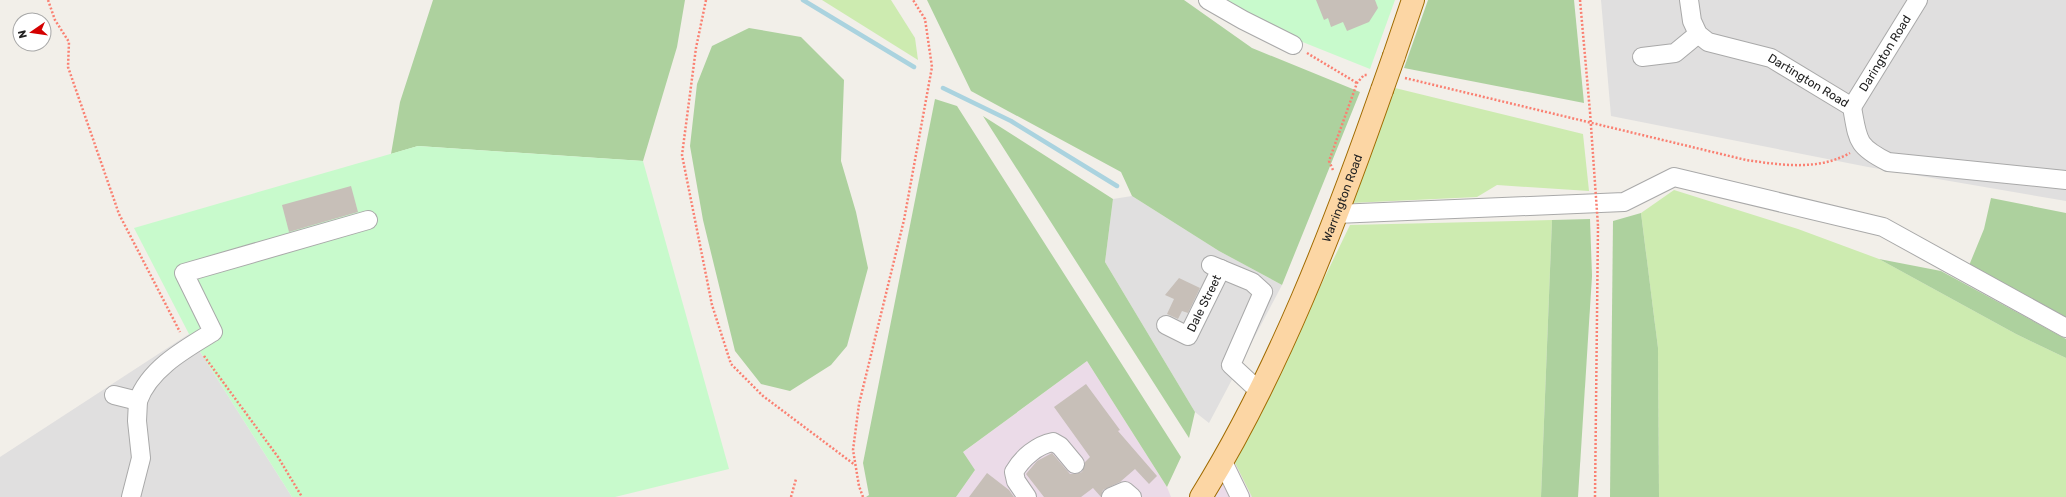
<svg xmlns="http://www.w3.org/2000/svg" width="2066" height="497" font-family="Rubik,sans-serif">
	<style>
		.residential { fill: #e0dfdf }
		.industrial { fill: #ebdbe8 }
		.grass { fill: #cdebb0 }
		.forest { fill: #add19e }
		.park { fill: #c8facc }
		.lines { fill: none; stroke-linecap: round; stroke-linejoin: round }
		.stream { stroke: #aad3df; stroke-width: 4.5 }
		.building { fill: #c7bfb8 }
		.minor-casing { stroke: #a9a9a9; stroke-width: 20 }
		.major-casing { stroke: #a06b00; stroke-width: 24 }
		.path { stroke: #fa8072; stroke-width: 2.5; stroke-dasharray: 2 2; stroke-linecap: butt }
		.minor { stroke: #fff; stroke-width: 18 }
		.major { stroke: #fcd6a4; stroke-width: 22 }
		.major-bridge-casing { stroke: #a06b00; stroke-width: 24; stroke-linecap: butt }
		.path-bridge { stroke: #fa8072; stroke-width: 2.5; stroke-dasharray: 2 2; stroke-linecap: butt }
		.major-bridge { stroke: #fcd6a4; stroke-width: 22 }
		.labels { text-anchor: middle; dominant-baseline: central; stroke-width: 3; stroke-linejoin: round; paint-order: stroke }
		.street-label { font-size: 12px; fill: #222; stroke: #fff }
	</style>
	<rect width="100%" height="100%" fill="#f2efe9"/>
	<g class="residential">
		<path d="M 1601,0 L 2066,0 L 2066,201 L 1868,167 L 1611,116 Z"/>
		<path d="M 1132,196 L 1219,251 L 1282,285 L 1209,423 L 1195,412 L 1105,262 L 1113,199 Z"/>
		<path d="M 189,334 L 292,497 L 0,497 L 0,457 Z"/>
	</g>
	<g class="industrial">
		<path d="M 1087,361 L 1167,487 L 1171,497 L 956,497 L 975,470 L 962,453 Z"/>
		<path d="M 1235,463 L 1252,497 L 1214,497 Z"/>
	</g>
	<g class="grass">
		<path d="M 822,0 L 891,0 L 915,38 L 918,60 Z"/>
		<path d="M 1395,88 L 1583,134 L 1589,191 L 1497,185 L 1477,197 L 1351,203 Z"/>
		<path d="M 1674,190 L 1798,229 L 1879,259 L 2016,334 L 2066,358 L 2066,497 L 1659,497 L 1658,348 L 1641,213 Z"/>
		<path d="M 1552,220 L 1541,497 L 1252,497 L 1235,463 L 1350,225 Z"/>
	</g>
	<g class="forest">
		<path d="M 433,0 L 685,0 L 677,47 L 643,161 L 418,146 L 391,154 L 400,102 Z"/>
		<path d="M 927,0 L 1184,0 L 1252,48 L 1360,92 L 1282,285 L 1219,251 L 1132,196 L 1121,172 L 971,91 Z"/>
		<path d="M 1428,0 L 1574,0 L 1584,103 L 1404,68 Z"/>
		<path d="M 749,28 L 801,37 L 844,80 L 841,161 L 856,212 L 868,268 L 847,346 L 831,365 L 790,391 L 761,384 L 735,351 L 703,220 L 690,146 L 697,84 L 712,46 Z"/>
		<path d="M 935,99 L 957,106 L 1181,457 L 1167,487 L 1087,361 L 963,452 L 975,470 L 956,497 L 866,497 L 869,495 L 863,463 Z"/>
		<path d="M 983,116 L 1113,199 L 1105,262 L 1195,412 L 1189,438 Z"/>
		<path d="M 1991,198 L 2066,213 L 2066,320 L 1968,268 L 1984,229 Z"/>
		<path d="M 1641,213 L 1658,348 L 1659,497 L 1610,497 L 1613,221 Z"/>
		<path d="M 1590,219 L 1592,276 L 1578,497 L 1541,497 L 1552,220 Z"/>
		<path d="M 1879,259 L 1941,271 L 2066,339 L 2066,358 L 2016,334 Z"/>
	</g>
	<g class="park">
		<path d="M 1216,0 L 1395,0 L 1370,69 L 1255,23 Z"/>
		<path d="M 418,146 L 643,161 L 729,469 L 615,497 L 292,497 L 189,334 L 134,228 Z"/>
	</g>
	<g class="lines">
		<g class="stream">
			<path d="M 803,0 L 914,67"/>
			<path d="M 943,88 L 1011,121 L 1117,186"/>
		</g>
	</g>
	<g class="building">
		<path d="M 1316,0 L 1375,0 L 1378,8 L 1369,22 L 1347,31 L 1343,22 L 1331,27 L 1328,18 L 1324,20 Z"/>
		<path d="M 351,186 L 358,212 L 289,232 L 282,205 Z"/>
		<path d="M 1179,278 L 1200,288 L 1188,313 L 1182,311 L 1178,319 L 1167,314 L 1174,299 L 1165,295 Z"/>
		<path d="M 1086,384 L 1120,430 L 1118,431 L 1157,476 L 1149,484 L 1135,469 L 1120,482 L 1103,490 L 1101,497 L 1093,488 L 1081,497 L 1044,497 L 1026,474 L 1037,461 L 1052,453 L 1070,474 L 1076,474 L 1082,472 L 1085,462 L 1090,457 L 1054,407 Z"/>
		<path d="M 987,473 L 1009,490 L 1014,497 L 969,497 Z"/>
	</g>
	<g class="lines">
		<g class="minor-casing">
			<g id="minor">
				<path d="M 1208,0 L 1243,20 L 1293,45"/>
				<path id="s1" d="M 1689,0 L 1692,21 L 1698,34 L 1708,42 L 1771,58 L 1852,107 C 1858,140 1856,146 1888,162 L 2066,180"/>
				<path d="M 1642,57 L 1675,53 L 1698,34"/>
				<path id="s2" d="M 1852,107 L 1918,0"/>
				<path d="M 1336,214 L 1624,202 L 1674,177 L 1883,227 L 2066,328"/>
				<path d="M 1211,265 L 1252,282 L 1263,292 L 1231,365 L 1259,391"/>
				<path id="s3" d="M 1166,325 L 1188,336 L 1221,269"/>
				<path d="M 114,395 L 138,401 C 149,369 185,349 213,332 L 184,273 L 368,220"/>
				<path d="M 1223,462 L 1240,497"/>
				<path d="M 131,497 L 141,458 L 137,421 L 138,401"/>
				<path d="M 1027,497 L 1016,481 L 1014,472 C 1022,458 1037,445 1053,442 L 1060,446 L 1075,464"/>
				<path d="M 1111,497 L 1125,491 L 1132,497"/>
			</g>
		</g>
		<g class="major-casing">
			<g id="major">
				<path d="M 1394,56 L 1413,0"/>
				<path id="s4" d="M 1201,497 C 1278,373 1334,227 1382,90"/>
			</g>
		</g>
		<g class="path">
			<path d="M 48,0 L 55,20 L 69,42 L 68,67 L 119,214 L 180,332"/>
			<path d="M 706,0 L 696,48 L 682,155 L 712,305 L 731,364 L 763,396 L 855,465"/>
			<path d="M 1580,0 L 1590,112"/>
			<path d="M 1307,53 L 1357,83"/>
			<path d="M 1405,78 L 1746,160 C 1781,165 1818,171 1850,153"/>
			<path d="M 1333,170 L 1329,161 L 1357,83 L 1364,75 L 1368,75"/>
			<path d="M 204,356 L 278,457 L 302,497"/>
			<path d="M 791,497 L 796,479"/>
			<path d="M 863,497 L 859,486 L 853,450 L 859,404 L 904,220 L 932,67 L 925,19 L 913,0"/>
			<path d="M 1595,497 L 1598,226"/>
		</g>
		<use href="#minor" class="minor"/>
		<use href="#major" class="major"/>
		<g class="major-bridge-casing">
			<path id="major-bridge" d="M 1382,90 L 1394,56"/>
		</g>
		<path class="path-bridge" d="M 1590,112 L 1598,226"/>
		<use href="#major-bridge" class="major-bridge"/>
	</g>
	<g class="labels">
		<g class="street-label">
			<text stroke="none"><textPath href="#s2" startOffset="63">Darington Road</textPath></text>
			<text stroke="none"><textPath href="#s1" startOffset="157">Dartington Road</textPath></text>
			<text stroke="none"><textPath href="#s4" startOffset="331">Warrington Road</textPath></text>
			<text stroke="none"><textPath href="#s3" startOffset="61">Dale Street</textPath></text>
		</g>
	</g>
	<g transform="translate(32 32) rotate(257)"><circle r="19" fill="#ffffff" stroke="#a7a7a7"/>
	<path d="M0-3L7 15L0 10L-7 15Z" fill="#d40000"/>
	<text y="-6" font-size="11" font-weight="bold" text-anchor="middle" fill="#222222">N</text>
	</g>
</svg>
